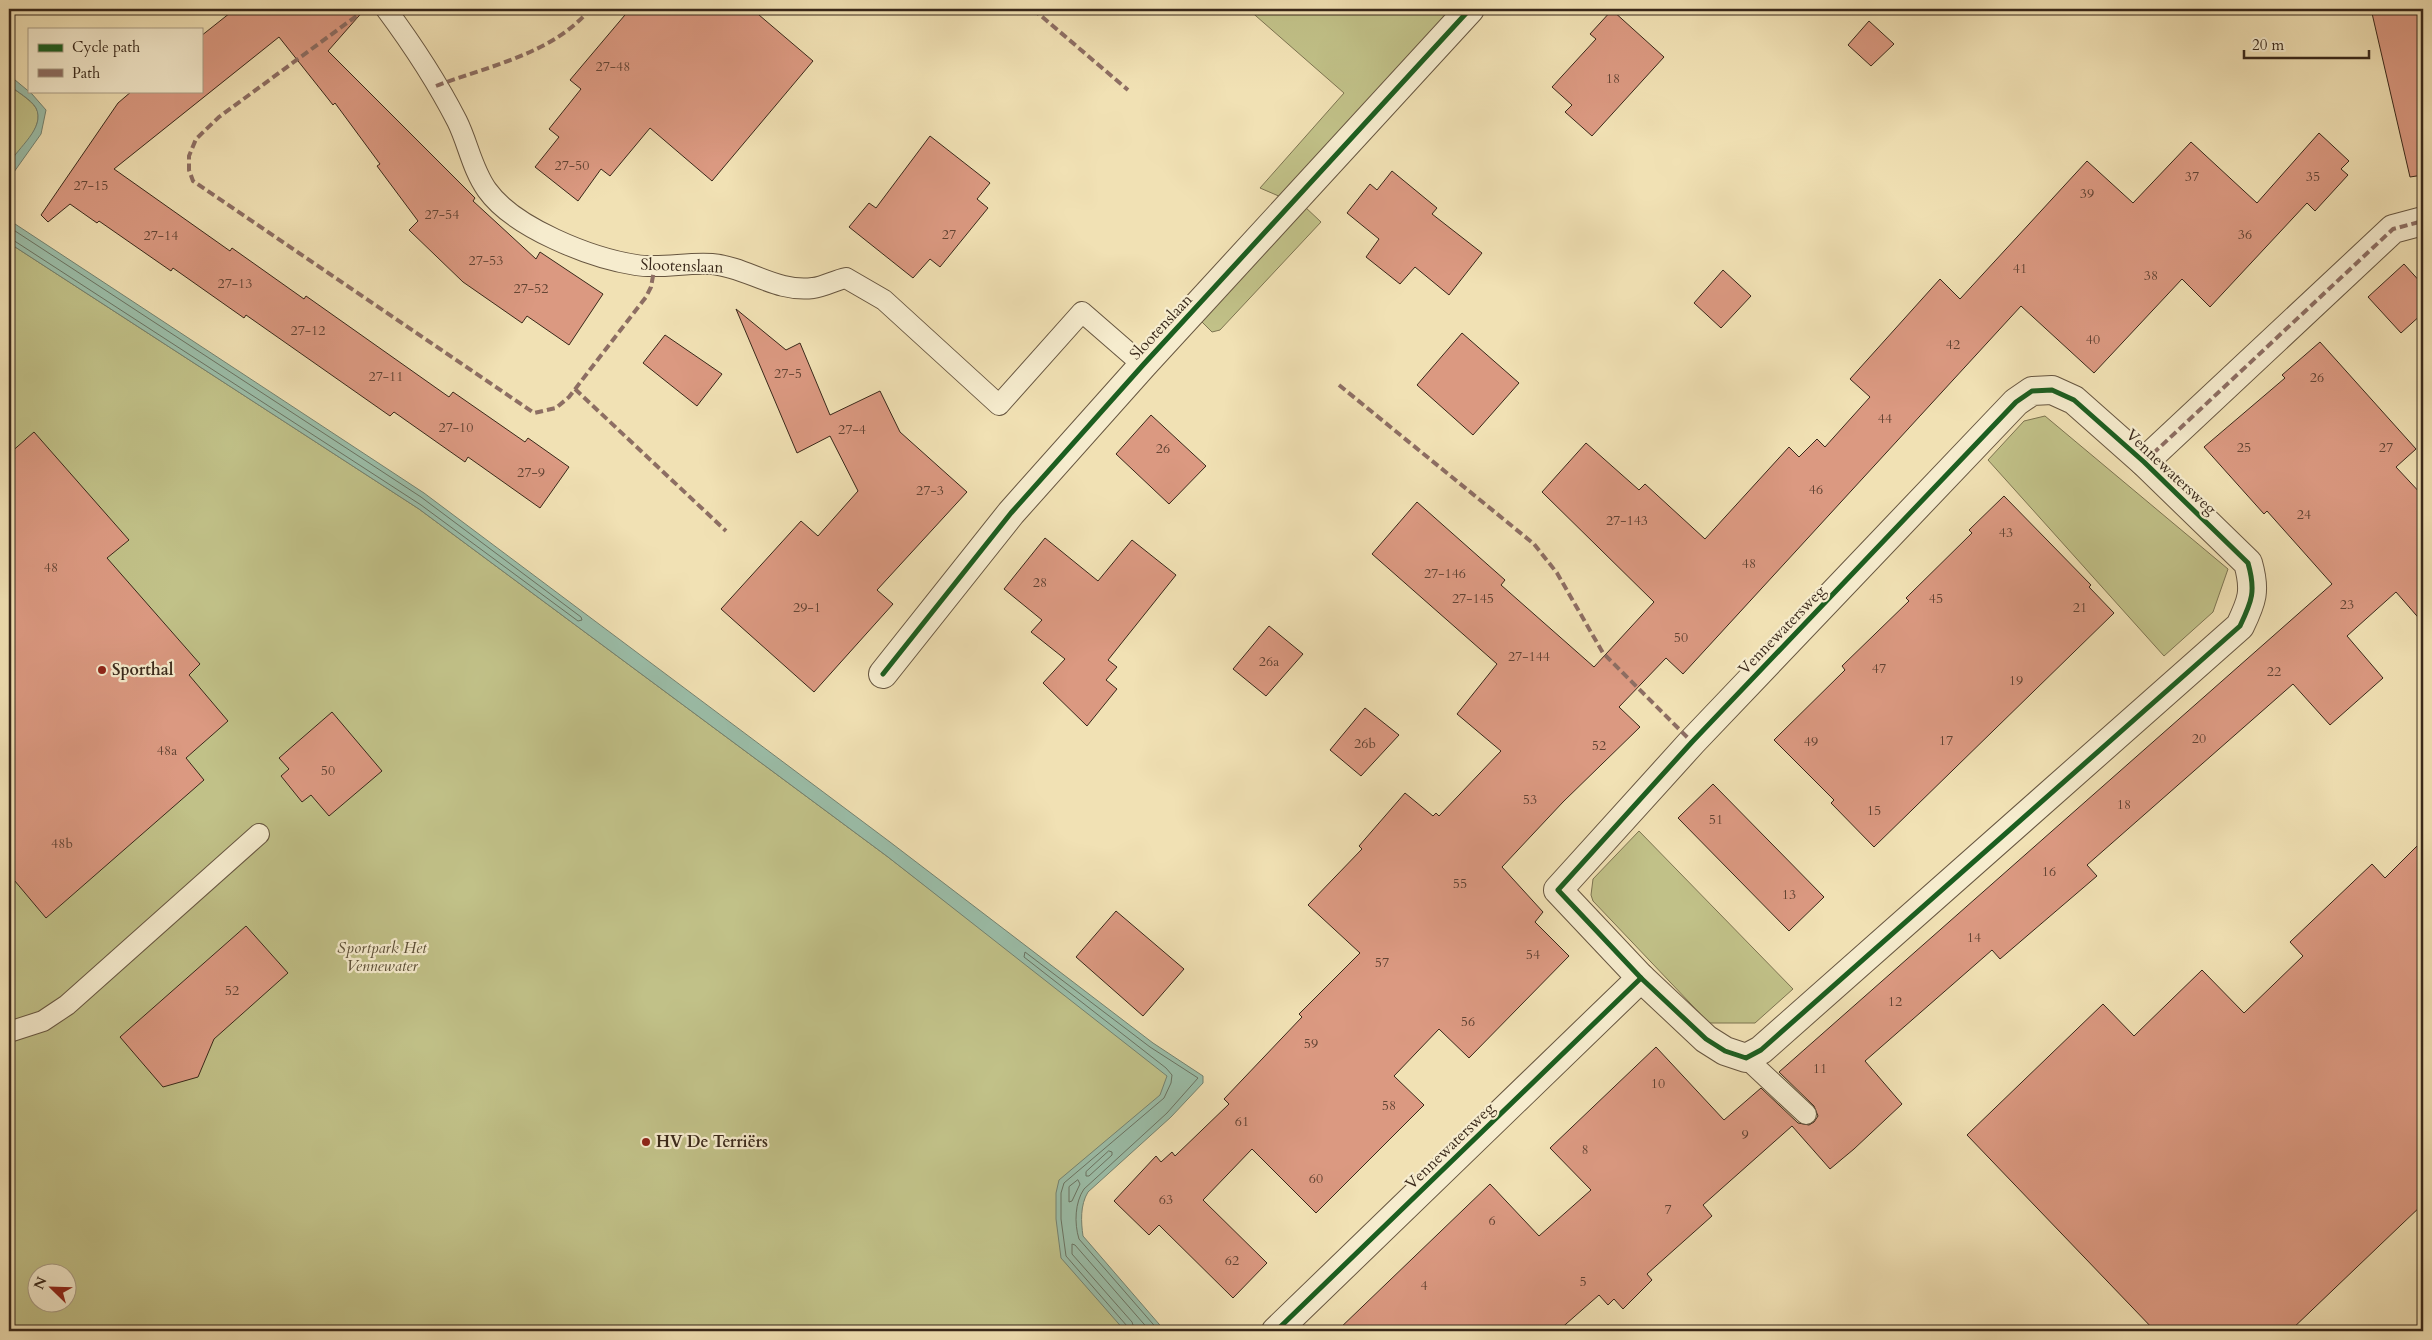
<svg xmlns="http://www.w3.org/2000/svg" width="2432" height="1340" font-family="Cardo,serif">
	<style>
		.green { fill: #c1c188; stroke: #7d7451; fill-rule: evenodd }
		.water { fill: #9bbea9; stroke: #748270 }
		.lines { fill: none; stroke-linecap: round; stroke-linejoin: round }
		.shore { stroke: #6a7362; stroke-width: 1 }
		.building { fill: #db9981; stroke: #39281a }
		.service-casing { stroke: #675640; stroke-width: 22 }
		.minor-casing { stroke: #675640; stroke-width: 30 }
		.service { stroke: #f6ecce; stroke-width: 20 }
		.minor { stroke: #f6ecce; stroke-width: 28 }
		.quiet { stroke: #8d6e63; stroke-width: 4; stroke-dasharray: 8 4; stroke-linecap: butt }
		.cycleway-casing { stroke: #f6ecce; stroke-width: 8 }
		.cycleway { stroke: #1b5e20; stroke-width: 5 }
		.poi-dot { fill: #8f2418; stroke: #f6ecce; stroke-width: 2 }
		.labels { text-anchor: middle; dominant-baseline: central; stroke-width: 4.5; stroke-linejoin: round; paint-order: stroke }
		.number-label { font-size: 14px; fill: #624434 }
		.street-label { font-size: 16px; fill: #39281a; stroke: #f6ecce }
		.poi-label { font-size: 16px; font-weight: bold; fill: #39281a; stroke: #f6ecce; text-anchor: start }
		.park-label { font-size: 16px; font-style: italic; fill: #5b4e36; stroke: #f6ecce }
	</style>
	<rect width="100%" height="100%" fill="#f1e1b4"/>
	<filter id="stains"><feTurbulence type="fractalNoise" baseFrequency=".004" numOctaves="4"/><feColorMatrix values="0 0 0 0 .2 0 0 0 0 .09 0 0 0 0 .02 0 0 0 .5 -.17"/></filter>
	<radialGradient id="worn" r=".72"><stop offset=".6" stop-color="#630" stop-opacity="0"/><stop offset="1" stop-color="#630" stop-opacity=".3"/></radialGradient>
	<g class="green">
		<path d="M 1248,9 L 1455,9 L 1281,197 L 1260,188 L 1344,93 Z"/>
		<path d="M 9,85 C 17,92 30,99 36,108 C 46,125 19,151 9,165 Z"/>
		<path d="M 1304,206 L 1321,222 L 1220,330 L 1212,332 L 1201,321 Z"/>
		<path d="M 9,243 L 419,509 L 888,857 L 976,925 L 1187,1078 L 1087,1175 L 1070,1227 L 1152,1331 L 9,1331 ZM 38,1272 L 68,1272 L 68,1302 L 38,1302 Z"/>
		<path d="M 2045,416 L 2228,569 L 2213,612 L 2164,656 L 1988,460 L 2024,421 Z"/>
		<path d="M 1639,831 L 1793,989 L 1755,1023 L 1709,1023 L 1593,901 L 1591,895 L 1593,879 Z"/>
	</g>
	<g class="water">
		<path d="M 9,75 L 32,94 L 46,110 L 41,134 L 9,179 C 9,174 8,167 10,163 C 17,148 46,128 36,108 C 31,99 17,92 9,85 Z"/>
		<path d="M 9,220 L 424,493 L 890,842 L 1153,1043 L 1203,1076 L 1203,1083 L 1171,1117 L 1088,1192 C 1080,1205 1081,1222 1083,1236 L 1165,1331 L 1125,1331 L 1061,1258 L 1056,1219 L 1056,1193 L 1059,1180 L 1160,1095 L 1167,1076 L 888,857 L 419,509 L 9,243 Z"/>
	</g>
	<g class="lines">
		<g class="shore">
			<path d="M 9,227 L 421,497 L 581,617 L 582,620 L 578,621 L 421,505 L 13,240 L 9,239"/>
			<path d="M 1109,1151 L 1112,1152 L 1112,1155 L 1089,1176 L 1086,1176 L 1086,1172 Z"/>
			<path d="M 1078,1180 L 1080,1184 L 1072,1201 L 1069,1202 L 1069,1187 Z"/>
			<path d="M 1129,1331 L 1127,1326 L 1066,1256 L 1061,1219 L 1061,1193 L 1064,1183 L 1164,1098 L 1171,1083 L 1172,1075 L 1166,1068 L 1024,957 L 1025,952 L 1150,1047 L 1198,1078 L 1167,1113 L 1084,1189 C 1075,1202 1074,1223 1079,1239 L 1159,1331"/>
			<path d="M 1135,1331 L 1132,1322 L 1072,1254 L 1072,1244 L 1075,1245 L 1150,1331"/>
		</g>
	</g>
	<g class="building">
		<path d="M 235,9 L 365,9 L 328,51 L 475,198 L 473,201 L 536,259 L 540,252 L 603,294 L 569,345 L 527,316 L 522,323 L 463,282 L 409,230 L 418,221 L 377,166 L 380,164 L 335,103 L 333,105 L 279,37 L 114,169 L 230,251 L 232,248 L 304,299 L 306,296 L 449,397 L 453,392 L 525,442 L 528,438 L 569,467 L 540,508 L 468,457 L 465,462 L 394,412 L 390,416 L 246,315 L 244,318 L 173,268 L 171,271 L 99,221 L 97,223 L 70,204 L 48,222 L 41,215 L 118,103 L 132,91 L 201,91 L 201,36 Z"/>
		<path d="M 630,9 L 752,9 L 813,61 L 712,181 L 650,128 L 610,176 L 601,169 L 578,201 L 535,167 L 559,137 L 549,129 L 581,89 L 570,80 Z"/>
		<path d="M 2371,9 L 2423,9 L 2423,175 L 2410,177 Z"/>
		<path d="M 1612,10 L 1664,57 L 1592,136 L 1565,112 L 1572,105 L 1552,87 L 1596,39 L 1590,34 Z"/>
		<path d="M 1869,21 L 1894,44 L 1871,66 L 1848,45 Z"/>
		<path d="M 2319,133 L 2349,161 L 2341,169 L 2348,175 L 2315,211 L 2307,203 L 2210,307 L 2182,279 L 2094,373 L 2021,306 L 1683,674 L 1666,658 L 1619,707 L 1640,727 L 1563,802 L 1502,867 L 1543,912 L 1535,922 L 1569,956 L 1469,1058 L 1439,1029 L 1394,1076 L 1424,1105 L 1316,1213 L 1252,1149 L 1203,1200 L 1267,1263 L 1233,1298 L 1159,1225 L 1149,1235 L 1114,1201 L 1156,1156 L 1161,1162 L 1172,1152 L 1175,1156 L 1229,1104 L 1224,1099 L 1302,1017 L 1299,1014 L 1360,953 L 1308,905 L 1362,849 L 1359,846 L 1405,793 L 1433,816 L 1436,813 L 1439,816 L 1501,751 L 1457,714 L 1497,664 L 1372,554 L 1417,502 L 1505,580 L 1501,585 L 1594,667 L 1654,602 L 1542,492 L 1586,443 L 1639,490 L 1645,484 L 1705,539 L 1789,447 L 1799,457 L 1817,439 L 1825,447 L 1870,397 L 1850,379 L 1940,279 L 1960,299 L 2087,161 L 2133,203 L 2191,142 L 2257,203 Z"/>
		<path d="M 930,136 L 990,183 L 977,199 L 988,208 L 940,267 L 930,259 L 913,278 L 849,227 L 869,203 L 876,208 Z"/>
		<path d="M 1392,171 L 1437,208 L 1432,214 L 1482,253 L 1449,295 L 1415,267 L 1400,284 L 1366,257 L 1379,239 L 1347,213 L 1370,184 L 1377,190 Z"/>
		<path d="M 2404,264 L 2423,285 L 2423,313 L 2401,333 L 2368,297 Z"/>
		<path d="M 1723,270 L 1751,296 L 1721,328 L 1694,303 Z"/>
		<path d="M 736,309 L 786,350 L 800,343 L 830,415 L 880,391 L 900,432 L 967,492 L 877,590 L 893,604 L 814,692 L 721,609 L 801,521 L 818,536 L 858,491 L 830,436 L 797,453 Z"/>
		<path d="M 1462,333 L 1519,383 L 1473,435 L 1417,385 Z"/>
		<path d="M 665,335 L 722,374 L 697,406 L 643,363 Z"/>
		<path d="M 2320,342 L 2416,449 L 2396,467 L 2423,496 L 2423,623 L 2396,592 L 2347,636 L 2383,678 L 2330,725 L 2293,684 L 2087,865 L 2097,876 L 2000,959 L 1992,950 L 1865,1061 L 1902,1104 L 1854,1149 L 1830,1169 L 1792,1126 L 1703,1205 L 1712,1216 L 1647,1274 L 1652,1280 L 1623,1309 L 1614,1299 L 1608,1305 L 1599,1295 L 1558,1331 L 1337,1331 L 1490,1184 L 1539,1236 L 1591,1190 L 1550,1148 L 1656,1047 L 1724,1120 L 1761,1088 L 1798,1123 L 1809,1125 L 1814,1122 L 1818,1116 L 1814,1106 L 1779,1072 L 2332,584 L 2267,511 L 2264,514 L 2204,447 L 2285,378 L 2282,375 Z"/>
		<path d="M 1151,415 L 1206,466 L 1169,504 L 1116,454 Z"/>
		<path d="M 34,432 L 129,540 L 107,558 L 200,664 L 189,675 L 228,721 L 186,758 L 204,780 L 46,918 L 9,874 L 9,454 Z"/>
		<path d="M 2004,496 L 2091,585 L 2089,587 L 2114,613 L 1874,847 L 1831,803 L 1834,800 L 1774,740 L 1845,670 L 1842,666 L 1909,601 L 1906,598 L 1972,533 L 1969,530 Z"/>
		<path d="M 1045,538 L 1098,581 L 1132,540 L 1176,575 L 1108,660 L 1117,667 L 1106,680 L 1117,689 L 1087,726 L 1043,683 L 1065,659 L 1031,632 L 1042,620 L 1004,589 Z"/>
		<path d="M 1269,626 L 1303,654 L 1266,696 L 1233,669 Z"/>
		<path d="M 1365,708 L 1399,735 L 1361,776 L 1330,750 Z"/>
		<path d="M 332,712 L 382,771 L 329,816 L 311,795 L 302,802 L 281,776 L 289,769 L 279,758 Z"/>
		<path d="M 1713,784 L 1824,897 L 1789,931 L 1678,818 Z"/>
		<path d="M 2423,840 L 2423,1204 L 2290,1331 L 2155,1331 L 1967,1135 L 2103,1004 L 2134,1036 L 2202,970 L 2244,1013 L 2303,956 L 2290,942 L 2372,864 L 2385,878 Z"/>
		<path d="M 1116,911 L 1184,969 L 1143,1016 L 1076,957 Z"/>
		<path d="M 246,926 L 288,973 L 214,1039 L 198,1077 L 163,1087 L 120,1037 Z"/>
	</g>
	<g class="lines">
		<g class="service-casing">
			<g id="service">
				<path d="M 386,9 C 412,44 437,82 457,121 C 468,143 472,169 487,190 C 514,228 591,258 636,265 C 661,269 687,262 712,264 C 747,267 777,293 813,288 C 824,287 835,280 846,278 L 884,300 L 999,405 L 1082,312 L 1143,365"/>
				<path d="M 9,1032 L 43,1021 L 67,1005 L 259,834"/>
				<path d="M 1746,1058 L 1806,1114"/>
			</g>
		</g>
		<g class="minor-casing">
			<g id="minor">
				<path d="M 2052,390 L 2074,400 L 2144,462 L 2248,563 C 2256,591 2252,601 2240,626 L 1761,1050 L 1746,1058 L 1725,1051 L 1706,1039 L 1641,978 L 1558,890 L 1692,742 L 2016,402 L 2032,391 Z"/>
				<path d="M 2144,462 L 2393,229 L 2423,221"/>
				<path d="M 883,674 L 1011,513 L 1143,365 L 1470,9"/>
				<path d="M 1276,1331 L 1641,978"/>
			</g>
		</g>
		<use href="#service" class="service"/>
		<use href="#minor" class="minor"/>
		<g class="quiet">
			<path d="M 366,9 L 219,117 L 196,139 L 189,156 L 189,170 L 193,181 L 534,413 L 556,408 L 569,397 L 646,297 L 651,287 L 655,265"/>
			<path d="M 1033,9 L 1128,90"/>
			<path d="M 436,86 C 488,66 553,54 590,9"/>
			<path d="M 1339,385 L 1534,544 L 1557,573 L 1603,653 L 1692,742"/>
			<path d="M 575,389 L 726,531"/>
			<path d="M 2144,462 L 2393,229 L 2423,221"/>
		</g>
		<g class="cycleway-casing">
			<g id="cycleway">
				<path d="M 2052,390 L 2074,400 L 2144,462 L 2248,563 C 2256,591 2252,601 2240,626 L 1761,1050 L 1746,1058 L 1725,1051 L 1706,1039 L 1641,978 L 1558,890 L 1692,742 L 2016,402 L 2032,391 Z"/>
				<path d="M 883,674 L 1011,513 L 1143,365 L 1470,9"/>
				<path d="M 1276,1331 L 1641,978"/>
			</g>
		</g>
		<use href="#cycleway" class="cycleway"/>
	</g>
	<g class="poi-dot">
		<circle cx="102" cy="670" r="5"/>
		<circle cx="646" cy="1142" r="5"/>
	</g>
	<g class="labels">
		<g class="number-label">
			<text x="613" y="66">27-48</text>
			<text x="1613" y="78">18</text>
			<text x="572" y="165">27-50</text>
			<text x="2192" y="176">37</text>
			<text x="2313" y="176">35</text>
			<text x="91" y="185">27-15</text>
			<text x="2087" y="193">39</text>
			<text x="442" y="214">27-54</text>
			<text x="949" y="234">27</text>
			<text x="2245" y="234">36</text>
			<text x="161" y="235">27-14</text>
			<text x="486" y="260">27-53</text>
			<text x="2020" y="268">41</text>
			<text x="2151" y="275">38</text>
			<text x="235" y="283">27-13</text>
			<text x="531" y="288">27-52</text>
			<text x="308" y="330">27-12</text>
			<text x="2093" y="339">40</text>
			<text x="1953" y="344">42</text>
			<text x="788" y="373">27-5</text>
			<text x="386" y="376">27-11</text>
			<text x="2317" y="377">26</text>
			<text x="1885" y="418">44</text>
			<text x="456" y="427">27-10</text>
			<text x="852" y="429">27-4</text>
			<text x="2244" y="447">25</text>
			<text x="2386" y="447">27</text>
			<text x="1163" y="448">26</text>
			<text x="531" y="472">27-9</text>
			<text x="1816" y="489">46</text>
			<text x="930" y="490">27-3</text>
			<text x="2304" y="514">24</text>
			<text x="1627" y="520">27-143</text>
			<text x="2006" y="532">43</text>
			<text x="1749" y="563">48</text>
			<text x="51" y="567">48</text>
			<text x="1445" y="573">27-146</text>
			<text x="1040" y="582">28</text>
			<text x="1473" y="598">27-145</text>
			<text x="1936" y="598">45</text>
			<text x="2347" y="604">23</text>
			<text x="807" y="607">29-1</text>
			<text x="2080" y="607">21</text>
			<text x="1681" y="637">50</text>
			<text x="1529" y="656">27-144</text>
			<text x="1269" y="661">26a</text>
			<text x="1879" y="668">47</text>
			<text x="2274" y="671">22</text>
			<text x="2016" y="680">19</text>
			<text x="2199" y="738">20</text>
			<text x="1946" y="740">17</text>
			<text x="1811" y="741">49</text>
			<text x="1365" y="743">26b</text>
			<text x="1599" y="745">52</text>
			<text x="167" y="750">48a</text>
			<text x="328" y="770">50</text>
			<text x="1530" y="799">53</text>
			<text x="2124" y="804">18</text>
			<text x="1874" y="810">15</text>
			<text x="1716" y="819">51</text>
			<text x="62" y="843">48b</text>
			<text x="2049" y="871">16</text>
			<text x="1460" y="883">55</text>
			<text x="1789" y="894">13</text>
			<text x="1974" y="937">14</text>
			<text x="1533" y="954">54</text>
			<text x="1382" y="962">57</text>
			<text x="232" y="990">52</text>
			<text x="1895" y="1001">12</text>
			<text x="1468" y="1021">56</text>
			<text x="1311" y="1043">59</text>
			<text x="1820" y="1068">11</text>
			<text x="1658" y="1083">10</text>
			<text x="1389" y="1105">58</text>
			<text x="1242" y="1121">61</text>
			<text x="1745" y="1134">9</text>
			<text x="1585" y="1149">8</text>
			<text x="1316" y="1178">60</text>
			<text x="1166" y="1199">63</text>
			<text x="1668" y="1209">7</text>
			<text x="1492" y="1220">6</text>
			<text x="1232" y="1260">62</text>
			<text x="1583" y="1281">5</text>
			<text x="1424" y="1285">4</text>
		</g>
		<g class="street-label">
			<text transform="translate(682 266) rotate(2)">Slootenslaan</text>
			<text transform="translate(1161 327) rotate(-47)">Slootenslaan</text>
			<text transform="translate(2171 472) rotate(43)">Vennewatersweg</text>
			<text transform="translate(1782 630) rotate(-46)">Vennewatersweg</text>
			<text transform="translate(1450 1146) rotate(-44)">Vennewatersweg</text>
		</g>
		<g class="poi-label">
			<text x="112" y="670">Sporthal</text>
			<text x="656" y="1142">HV De Terriërs</text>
		</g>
		<g class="park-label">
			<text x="382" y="948">Sportpark Het<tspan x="382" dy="18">Vennewater</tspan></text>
		</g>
	</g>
	<rect width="2432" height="1340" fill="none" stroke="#f1e1b4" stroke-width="30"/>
	<rect x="10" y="10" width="2412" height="1320" fill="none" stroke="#39281a" stroke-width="2.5"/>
	<rect x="15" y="15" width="2402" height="1310" fill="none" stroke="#39281a"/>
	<rect x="28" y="28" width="175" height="65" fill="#f6ecce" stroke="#aa9e86"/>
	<rect x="38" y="44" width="25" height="8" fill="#1b5e20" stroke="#aa9e86"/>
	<text x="72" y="52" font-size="15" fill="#39281a">Cycle path</text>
	<rect x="38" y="69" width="25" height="8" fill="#8d6e63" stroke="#aa9e86"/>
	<text x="72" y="78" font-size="15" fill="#39281a">Path</text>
	<g transform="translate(52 1288) rotate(293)"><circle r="24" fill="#f6ecce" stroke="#aa9e86"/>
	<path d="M0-4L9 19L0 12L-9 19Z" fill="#8f2418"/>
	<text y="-8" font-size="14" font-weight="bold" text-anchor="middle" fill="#39281a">N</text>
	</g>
	<path d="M2244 50v8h125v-8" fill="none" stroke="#39281a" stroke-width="2.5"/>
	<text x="2252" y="50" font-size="15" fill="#39281a" stroke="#f6ecce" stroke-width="4" paint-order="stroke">20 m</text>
	<rect width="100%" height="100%" filter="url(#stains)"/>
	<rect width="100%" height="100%" fill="url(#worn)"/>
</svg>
